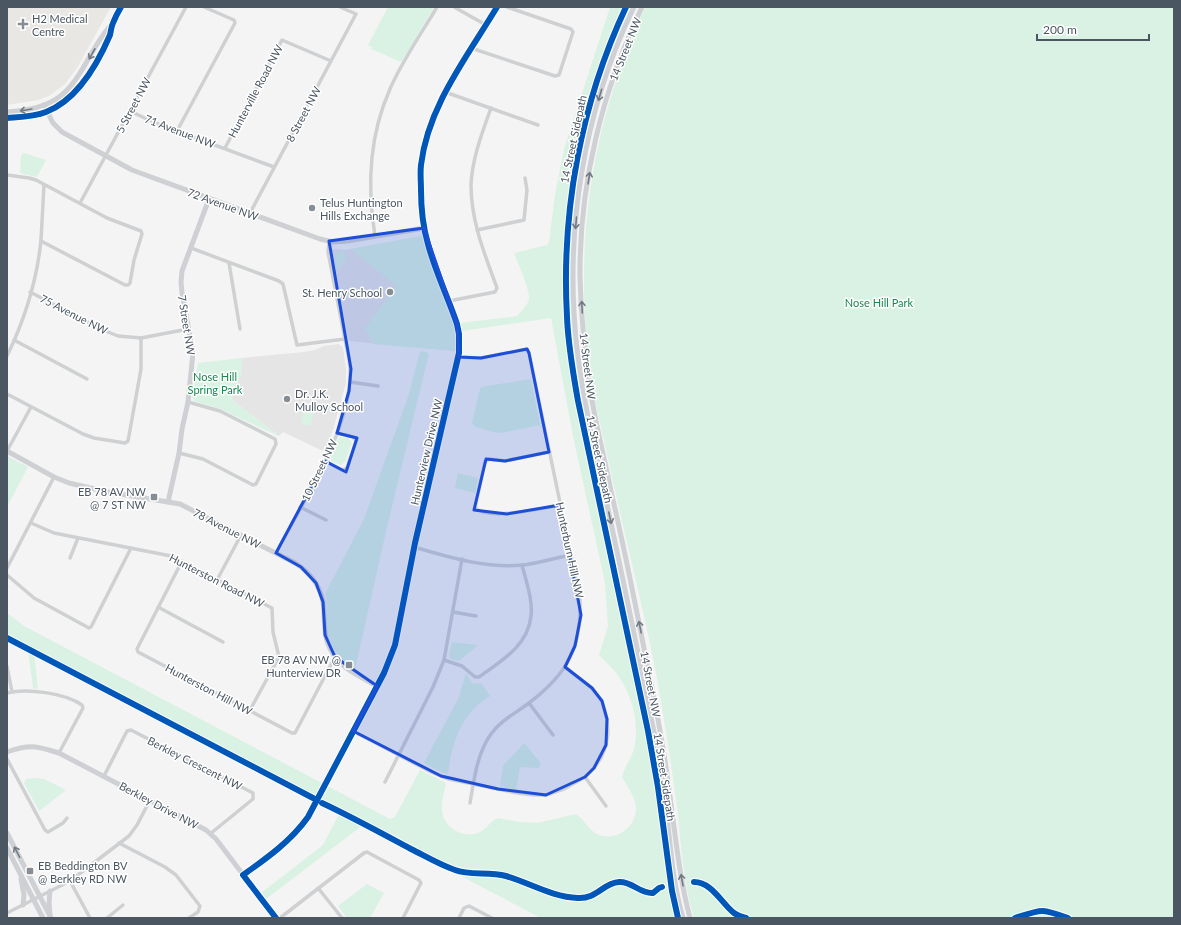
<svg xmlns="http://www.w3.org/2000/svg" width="1181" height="925" font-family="Lato,sans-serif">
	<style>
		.commercial { fill: #e8e7e3 }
		.education { fill: #e6e5e6 }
		.green { fill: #d9f2e3 }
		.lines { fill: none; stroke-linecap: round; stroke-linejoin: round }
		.street { stroke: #ced0d2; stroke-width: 3.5 }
		.secondary { stroke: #ced0d4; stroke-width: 5 }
		.cycleway-casing { stroke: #fff; stroke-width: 8 }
		.cycleway { stroke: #0057b8; stroke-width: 6 }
		.oneway { stroke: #727b84 }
		.marked { fill: #1d4ed8; fill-opacity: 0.2; stroke: #1d4ed8; stroke-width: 3; stroke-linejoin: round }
		.poi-dot { fill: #868d94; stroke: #fff; stroke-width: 1.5 }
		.labels { text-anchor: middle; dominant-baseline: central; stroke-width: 3; stroke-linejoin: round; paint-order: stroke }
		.poi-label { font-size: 11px; fill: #4a5661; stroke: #fff; text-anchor: start }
		.street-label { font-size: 11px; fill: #4a5661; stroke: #fff }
		.park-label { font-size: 11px; fill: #17864f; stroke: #fff }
	</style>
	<rect width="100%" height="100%" fill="#f4f4f4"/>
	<path class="commercial" d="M 7,7 L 111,7 L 77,68 L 65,84 L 49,96 L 38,100 L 7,105 Z"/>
	<g class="education">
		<path d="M 422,236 L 433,273 L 453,322 L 456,343 L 456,351 L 349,341 L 331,252 L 332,249 L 346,250 Z"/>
		<path d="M 338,344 L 342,346 L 343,348 L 346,370 L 346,383 L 333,430 L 325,452 L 283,432 L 279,436 L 232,400 L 231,392 L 241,375 L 242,358 L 304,352 L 315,350 L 324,346 Z"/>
	</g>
	<g class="green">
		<path d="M 388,7 L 434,7 L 401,62 L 371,49 L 372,47 L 368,45 Z"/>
		<path d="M 610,7 L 631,7 C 587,97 567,200 571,301 C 572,334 577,367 581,400 L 656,751 L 672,881 L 680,918 L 541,918 L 363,825 L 266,899 L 261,893 L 323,845 L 340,812 L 282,784 L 34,654 L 38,689 L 33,688 L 28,651 L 7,640 L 7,613 L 24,626 L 390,819 L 395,817 L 420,770 L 446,783 C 445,790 442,799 442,807 C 441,826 461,839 478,833 C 486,830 490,821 498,818 L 520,822 L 537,823 L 576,814 C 585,820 589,831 599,835 C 617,841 636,827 636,808 C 636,798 627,786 622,777 C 624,768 631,759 634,749 C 640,724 632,693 616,673 C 611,667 605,661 599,655 L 608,626 L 605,583 L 574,441 L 551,318 L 462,331 L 461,323 L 517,316 C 521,311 529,304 529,298 C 529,287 518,264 514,253 L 547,245 L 549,242 L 555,195 L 564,149 Z"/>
		<path d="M 645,7 L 1174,7 L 1174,918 L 694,918 C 683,882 681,844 677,807 C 671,762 664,718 656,673 C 642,601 623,530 608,459 C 603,434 596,410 592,385 C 572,253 589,129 645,7 Z"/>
		<path d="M 24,153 L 46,160 L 37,177 L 20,173 L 21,155 Z"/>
		<path d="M 422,236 C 426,244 428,259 432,269 C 442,297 457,319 456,351 L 373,344 L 365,328 L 396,286 L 351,249 Z"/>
		<path d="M 344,251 L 346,258 L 346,261 L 341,263 L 341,269 L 337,269 L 335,254 Z"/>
		<path d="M 420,351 L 429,353 L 387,527 L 355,669 C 337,659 327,643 327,623 C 327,613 328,603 325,594 L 364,519 L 409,394 Z"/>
		<path d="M 242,358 L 241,375 L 231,392 L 232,400 L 279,436 L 278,436 L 221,409 L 194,401 L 192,397 L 198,363 Z"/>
		<path d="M 531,379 L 540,425 L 501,433 L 492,432 L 474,426 L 472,423 L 480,389 L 481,387 Z"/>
		<path d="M 305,404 L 314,406 L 315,409 L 310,426 L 301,424 Z"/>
		<path d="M 339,437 L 348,438 L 352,442 L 345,462 L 341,465 L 331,461 L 330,456 Z"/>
		<path d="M 7,456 L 28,467 L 7,507 Z"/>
		<path d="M 458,473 L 478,478 L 475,493 L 455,488 Z"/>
		<path d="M 452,642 L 478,645 L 459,661 L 451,659 L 449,656 Z"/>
		<path d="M 466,673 L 472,683 L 478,684 L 481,683 L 490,696 C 461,714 452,742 448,774 L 443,773 L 424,763 L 459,697 Z"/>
		<path d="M 524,743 L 540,762 L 540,767 L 537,768 L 520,767 L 516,790 L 500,786 L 503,766 Z"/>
		<path d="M 34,778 L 44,779 L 66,790 L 39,811 L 24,783 L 26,779 Z"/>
		<path d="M 367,884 L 384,893 L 370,918 L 347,918 L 338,906 Z"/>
	</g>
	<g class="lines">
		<g class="street">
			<path d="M 454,7 L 486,25"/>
			<path d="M 471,48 L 555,76 L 559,75 L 573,32 L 571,29 L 507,7"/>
			<path d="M 445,92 L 538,125"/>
			<path d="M 130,111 L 153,122 L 274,167"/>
			<path d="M 177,131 L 235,23 L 234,20 L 204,7"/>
			<path d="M 225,148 L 282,40 L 331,61"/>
			<path d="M 7,175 L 29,178 L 36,180 L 107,218 L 141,231 L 142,234 L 134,260 L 130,283 L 128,285 L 125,285 L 41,241"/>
			<path d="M 80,203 L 186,7"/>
			<path d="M 250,213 L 356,14 L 340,7"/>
			<path d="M 477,230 L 524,220 L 527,190 L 525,178"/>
			<path d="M 375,236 C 367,187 369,136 390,89 C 402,61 421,34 437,7"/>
			<path d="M 191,248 L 279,281 L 283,284 L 297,345 L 345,339"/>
			<path d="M 229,263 L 240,329"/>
			<path d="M 30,292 L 103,330 L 118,336 L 141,338 L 188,329"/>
			<path d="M 449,301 L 495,292 L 497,288 C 485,255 471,222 471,185 C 472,159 482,133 491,108"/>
			<path d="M 14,340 L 87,379"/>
			<path d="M 7,356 C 24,321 37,280 41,240 C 42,222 43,203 44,185"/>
			<path d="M 458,357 L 481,358 L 527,349 L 529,353 L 580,599 C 582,648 567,674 529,703 C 516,713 501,720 491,734 C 477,753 474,780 470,803"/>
			<path d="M 350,382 L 378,386"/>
			<path d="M 7,394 L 83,434 L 94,438 L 125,443 L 128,441 L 141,369 L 141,338"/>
			<path d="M 7,451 L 31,407"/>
			<path d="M 549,452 L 505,461 L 489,459 L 485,462 L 475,508 C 490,521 541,508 560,505"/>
			<path d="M 179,453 L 203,459 L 253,485 L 256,484 L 276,444 L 275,439 L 220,411 L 188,402"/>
			<path d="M 325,461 L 342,470 L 347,468 L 356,441 L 353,437 L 337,433"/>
			<path d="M 300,507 L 326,520"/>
			<path d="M 31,523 L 54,533 L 171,556 L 272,608 L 273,632 L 279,657 L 250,710"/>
			<path d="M 414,547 C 448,557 487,569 523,565 C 539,563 555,558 571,555"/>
			<path d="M 276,553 C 303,501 358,420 349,360 L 328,252 L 329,241"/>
			<path d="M 70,558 L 78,538"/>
			<path d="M 182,561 L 137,649 L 138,652 L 292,733 L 295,733 L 335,657"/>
			<path d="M 7,568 L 54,477"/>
			<path d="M 7,575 L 34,598 L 89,628 L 91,627 L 131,548"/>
			<path d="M 217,580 L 241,535"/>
			<path d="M 158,607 L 223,642"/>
			<path d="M 453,612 L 476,616"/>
			<path d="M 444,660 L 462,666 L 475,677 L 479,677 C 501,661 528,646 531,616 C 533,600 526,581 522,565"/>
			<path d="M 7,666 L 12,692"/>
			<path d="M 7,693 C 27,688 65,693 82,705 L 83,708 L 59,753"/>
			<path d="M 529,703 L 553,735"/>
			<path d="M 353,731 L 431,772 L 448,779 L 517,793 L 533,795 L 546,795 L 564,789 L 585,777 L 594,768 L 601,758 L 606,745 L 608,733 L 607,719 L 602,701 L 592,688 L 565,667"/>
			<path d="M 7,759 L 45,830 L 48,832 L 63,823 L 67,818"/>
			<path d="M 104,776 L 127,731 L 131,730 L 253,793 L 253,799 L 210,834"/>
			<path d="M 585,777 L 606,806"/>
			<path d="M 385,782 L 433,687 L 444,660 L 462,559"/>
			<path d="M 119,843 L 165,867 L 176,875 L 200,906 L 198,912 L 189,918"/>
			<path d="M 70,881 L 90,918"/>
			<path d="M 318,888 L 342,918"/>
			<path d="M 7,913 L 70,881 L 129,836 L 137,825 L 150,800"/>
			<path d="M 107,918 L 123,905"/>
			<path d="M 280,918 L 364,853 L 367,852 L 419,880 L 421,883 L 403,918"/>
			<path d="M 459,918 L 464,908 L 469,906 L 492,918"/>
		</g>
		<g class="secondary">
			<path d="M 634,7 C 583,112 564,233 577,348 C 583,400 595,450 606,500 C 620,564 633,628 646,692 C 652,723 659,753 663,784 C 670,828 670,874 683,918"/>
			<path d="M 642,7 C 602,91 579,185 580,278 C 581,317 585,356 591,394 C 596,427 605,459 611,491 C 625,551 637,612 649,674 C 657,712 664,750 669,789 C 675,832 679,876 690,918"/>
			<path d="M 44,105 L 53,123 L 62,132 L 132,170 L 320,239 L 333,242 L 347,241 L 424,228"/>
			<path d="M 7,112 C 55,109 69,95 91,54 C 98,43 103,33 112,24"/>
			<path d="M 7,118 C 20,117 34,117 46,112 C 77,100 98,63 110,35 C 111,31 111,27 113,23 C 115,18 118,12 121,7"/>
			<path d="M 7,451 L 54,477 L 69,483 L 108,492 L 180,504 L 295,563 C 309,572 320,585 323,602 C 326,624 321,639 336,658 C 346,671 363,678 377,686"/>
			<path d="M 168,502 L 179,453 L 182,429 L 188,402 L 193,353 L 182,293 L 181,282 L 182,271 L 209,199"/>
			<path d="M 7,752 C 30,744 36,746 59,753 L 206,830 L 216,839 L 276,918"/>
			<path d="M 7,833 L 51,918"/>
			<path d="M 7,848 L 43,918"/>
			<path d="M 243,875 C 267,858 291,841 308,817 L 384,673 L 395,645 L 415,543 L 459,353 L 459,334 L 457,324 C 448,297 435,271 428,244 C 423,227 421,207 421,190 C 421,182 420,173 421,165 C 428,106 467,57 497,7"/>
			<path d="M 21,879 L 24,895 L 23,905"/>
			<path d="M 50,915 L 49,903 L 50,891"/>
		</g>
		<g class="cycleway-casing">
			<g id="cycleway">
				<path d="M 626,7 C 581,103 561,211 567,317 C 568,345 573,373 578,401 L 648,731 L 658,787 L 672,891 L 678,918"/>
				<path d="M 7,118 C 20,117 34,117 46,112 C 77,100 98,63 110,35 C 111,31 111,27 113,23 C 115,18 118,12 121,7"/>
				<path d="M 7,638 L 313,798"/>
				<path d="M 322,803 C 352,817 381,833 411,849 C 425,856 440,865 455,870 C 470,876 489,871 506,876 C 530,883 552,897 578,898 C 597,899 603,883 619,882 C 632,881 640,894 653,893 L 659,888 L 662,887"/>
				<path d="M 694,882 C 712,882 722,904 734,913 C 738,916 742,917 746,918"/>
				<path d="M 276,918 L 243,875 C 267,858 291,841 308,817 L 384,673 L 395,645 L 415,543 L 459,353 L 459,334 L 457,324 C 448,297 435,271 428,244 C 423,227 421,207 421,190 C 421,182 420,173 421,165 C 428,106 467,57 497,7"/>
				<path d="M 1015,918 C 1042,909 1041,908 1068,918"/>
			</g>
		</g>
		<use href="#cycleway" class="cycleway"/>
	</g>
	<defs><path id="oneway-shaft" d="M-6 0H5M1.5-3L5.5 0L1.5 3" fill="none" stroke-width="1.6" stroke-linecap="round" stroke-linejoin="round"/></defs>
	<g class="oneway">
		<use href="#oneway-shaft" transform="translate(92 54) rotate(119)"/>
		<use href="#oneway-shaft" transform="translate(600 95) rotate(106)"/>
		<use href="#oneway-shaft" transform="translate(26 110) rotate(171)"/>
		<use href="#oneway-shaft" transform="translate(589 178) rotate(-81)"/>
		<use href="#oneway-shaft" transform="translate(576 223) rotate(95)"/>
		<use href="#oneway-shaft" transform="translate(582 307) rotate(-93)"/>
		<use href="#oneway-shaft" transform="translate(610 518) rotate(78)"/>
		<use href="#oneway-shaft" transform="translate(640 627) rotate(-101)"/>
		<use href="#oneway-shaft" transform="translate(17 852) rotate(-117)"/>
		<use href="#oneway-shaft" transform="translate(682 880) rotate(-100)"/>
	</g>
	<path class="marked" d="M 424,228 L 457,324 L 459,357 L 481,358 L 527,349 L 529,353 L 549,452 L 505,461 L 486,459 L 474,510 L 507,514 L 560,505 L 581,615 L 575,646 L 565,667 L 592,688 L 602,701 L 607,719 L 606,745 L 594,768 L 585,777 L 546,795 L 498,789 L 441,776 L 353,731 L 377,686 L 335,657 L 325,635 L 323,602 L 316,583 L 301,567 L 276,553 L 325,461 L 346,472 L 357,438 L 337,433 L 349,391 L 351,369 L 329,241 Z"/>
	<g class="poi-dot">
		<path d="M21 18h4v4h4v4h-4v4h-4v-4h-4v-4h4z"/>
		<circle cx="312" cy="208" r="4"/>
		<circle cx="390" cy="292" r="4"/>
		<circle cx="287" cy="399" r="4"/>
		<rect x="150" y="493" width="8" height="8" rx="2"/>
		<rect x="345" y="661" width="8" height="8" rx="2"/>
		<rect x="26" y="867" width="8" height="8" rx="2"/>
	</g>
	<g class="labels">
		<g class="poi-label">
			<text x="32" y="18">H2 Medical<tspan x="32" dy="13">Centre</tspan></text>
			<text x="320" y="202">Telus Huntington<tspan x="320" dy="13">Hills Exchange</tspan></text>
			<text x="382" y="292" text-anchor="end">St. Henry School</text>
			<text x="295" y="393">Dr. J.K.<tspan x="295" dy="13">Mulloy School</tspan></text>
			<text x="146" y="491" text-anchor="end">EB 78 AV NW<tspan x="146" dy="13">@ 7 ST NW</tspan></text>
			<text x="341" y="659" text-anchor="end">EB 78 AV NW @<tspan x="341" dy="13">Hunterview DR</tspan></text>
			<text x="38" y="865">EB Beddington BV<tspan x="38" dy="13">@ Berkley RD NW</tspan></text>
		</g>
		<g class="street-label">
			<text transform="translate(625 49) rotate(-68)">14 Street NW</text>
			<text transform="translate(255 91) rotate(-62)">Hunterville Road NW</text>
			<text transform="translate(133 105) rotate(-62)">5 Street NW</text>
			<text transform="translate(303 114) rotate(-62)">8 Street NW</text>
			<text transform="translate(180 131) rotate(21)">71 Avenue NW</text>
			<text transform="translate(573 139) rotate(-78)">14 Street Sidepath</text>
			<text transform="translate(223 204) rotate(20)">72 Avenue NW</text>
			<text transform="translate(74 314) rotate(27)">75 Avenue NW</text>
			<text transform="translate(187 325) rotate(81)">7 Street NW</text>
			<text transform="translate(588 366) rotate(83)">14 Street NW</text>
			<text transform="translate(426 452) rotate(-77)">Hunterview Drive NW</text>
			<text transform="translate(600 459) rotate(78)">14 Street Sidepath</text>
			<text transform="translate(319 470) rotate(-64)">10 Street NW</text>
			<text transform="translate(227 528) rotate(27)">78 Avenue NW</text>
			<text transform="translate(570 550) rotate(78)">Hunterburn Hill NW</text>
			<text transform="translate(217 580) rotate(27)">Hunterston Road NW</text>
			<text transform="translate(651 684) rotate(79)">14 Street NW</text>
			<text transform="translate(209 689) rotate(28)">Hunterston Hill NW</text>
			<text transform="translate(195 763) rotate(27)">Berkley Crescent NW</text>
			<text transform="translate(665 777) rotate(81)">14 Street Sidepath</text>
			<text transform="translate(159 805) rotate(28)">Berkley Drive NW</text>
		</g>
		<g class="park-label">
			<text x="879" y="302">Nose Hill Park</text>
			<text x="215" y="376">Nose Hill<tspan x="215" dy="13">Spring Park</tspan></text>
		</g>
	</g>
	<rect width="1181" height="925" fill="none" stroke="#4a5661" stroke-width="16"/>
	<path d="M1037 34v6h112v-6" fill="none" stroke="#4a5661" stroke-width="2"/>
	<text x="1043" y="34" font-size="12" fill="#4a5661" stroke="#ffffff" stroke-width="3" paint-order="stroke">200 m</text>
</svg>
